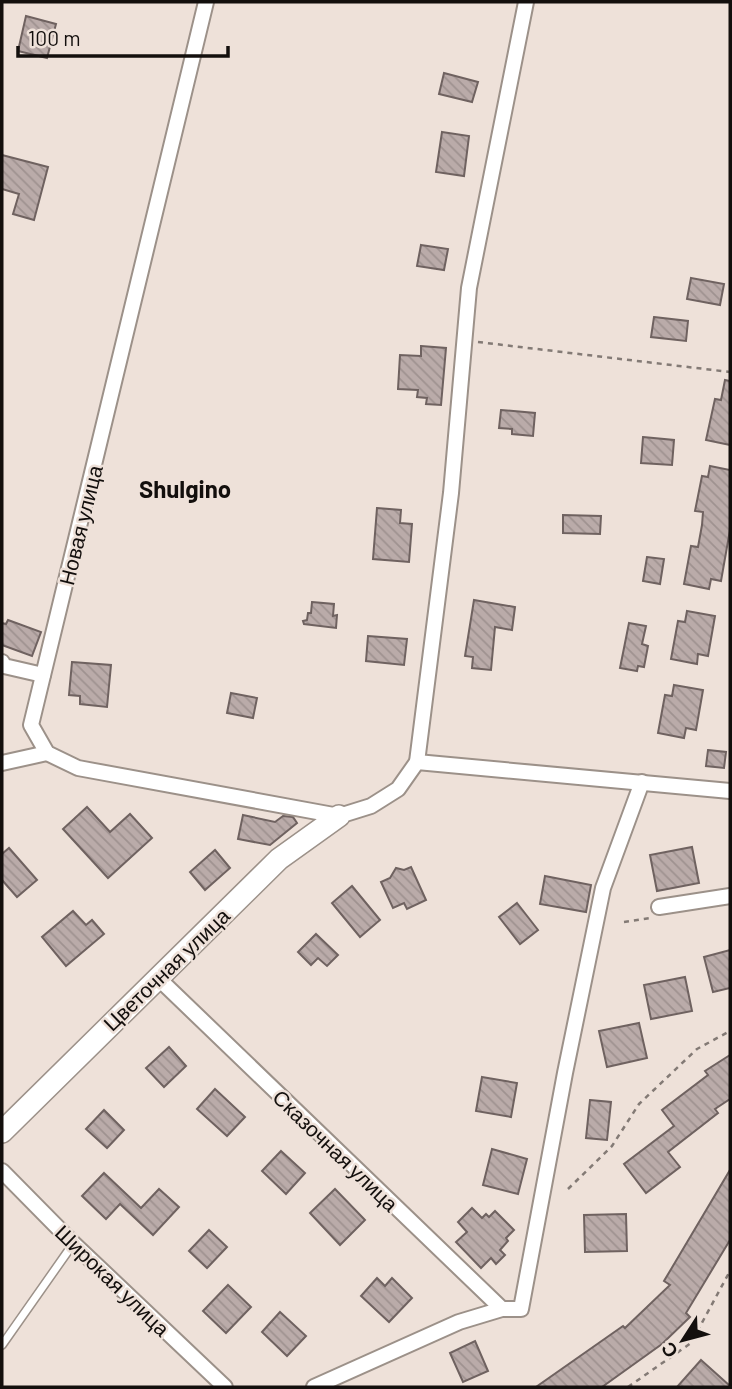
<svg xmlns="http://www.w3.org/2000/svg" width="732" height="1389" font-family="Barlow,sans-serif">
	<style>
		.building { fill: url(#building-back-hatch); stroke: #6f6260; stroke-width: 2 }
		.lines { fill: none; stroke-linecap: round; stroke-linejoin: round }
		.lane-casing { stroke: #9c9189; stroke-width: 10 }
		.street-casing { stroke: #9c9189; stroke-width: 18 }
		.secondary-casing { stroke: #9c9189; stroke-width: 24 }
		.path { stroke: #837a75; stroke-width: 2.5; stroke-dasharray: 5 5; stroke-linecap: butt }
		.lane { stroke: #fff; stroke-width: 7 }
		.street { stroke: #fff; stroke-width: 14 }
		.secondary { stroke: #fff; stroke-width: 21 }
		.labels { text-anchor: middle; dominant-baseline: central; stroke-width: 5; stroke-linejoin: round; paint-order: stroke }
		.street-label { font-size: 21px; fill: #130f0d; stroke: #eee1d9 }
		.quarter-label { font-size: 24px; font-weight: bold; fill: #130f0d; stroke: #eee1d9 }
	</style>
	<defs>
		<pattern id="building-back-hatch" width="6" height="6" patternUnits="userSpaceOnUse" patternTransform="scale(1.75)"><rect width="6" height="6" fill="#baaba9"/><path d="M-1 5l2 2M0 0l6 6M5-1l2 2" fill="none" stroke="#9f9290"/></pattern>
	</defs>
	<rect width="100%" height="100%" fill="#eee1d9"/>
	<g class="building">
		<path d="M 26,16 L 56,24 L 47,58 L 18,51 Z"/>
		<path d="M 444,73 L 478,82 L 472,102 L 439,94 Z"/>
		<path d="M 442,132 L 469,136 L 464,176 L 436,172 Z"/>
		<path d="M 2,155 L 48,167 L 34,220 L 13,214 L 19,194 L 2,189 Z"/>
		<path d="M 421,245 L 448,249 L 444,270 L 417,266 Z"/>
		<path d="M 691,278 L 724,284 L 720,305 L 687,299 Z"/>
		<path d="M 654,317 L 688,321 L 686,341 L 651,337 Z"/>
		<path d="M 421,346 L 446,348 L 441,405 L 426,404 L 427,398 L 417,397 L 418,390 L 398,389 L 400,355 L 421,356 Z"/>
		<path d="M 725,380 L 730,381 L 730,445 L 706,440 L 715,399 L 721,400 Z"/>
		<path d="M 501,410 L 535,413 L 533,436 L 512,434 L 512,429 L 499,428 Z"/>
		<path d="M 643,437 L 674,440 L 672,465 L 641,463 Z"/>
		<path d="M 710,466 L 730,470 L 730,530 L 721,581 L 711,579 L 709,589 L 684,584 L 691,546 L 698,547 L 702,525 L 703,512 L 695,511 L 702,476 L 708,477 Z"/>
		<path d="M 377,508 L 401,510 L 400,523 L 412,524 L 409,562 L 373,559 Z"/>
		<path d="M 563,515 L 601,516 L 600,534 L 563,533 Z"/>
		<path d="M 647,557 L 664,559 L 660,584 L 643,581 Z"/>
		<path d="M 474,600 L 515,607 L 512,630 L 495,627 L 491,670 L 472,668 L 473,657 L 465,656 Z"/>
		<path d="M 312,602 L 334,604 L 333,616 L 337,615 L 336,628 L 304,624 L 303,621 L 307,620 L 308,613 L 311,613 Z"/>
		<path d="M 687,611 L 715,616 L 708,656 L 698,654 L 697,664 L 671,659 L 678,621 L 685,622 Z"/>
		<path d="M 8,620 L 41,632 L 32,656 L 2,645 L 2,623 L 6,624 Z"/>
		<path d="M 629,623 L 646,626 L 642,644 L 648,646 L 644,667 L 638,666 L 637,671 L 620,668 Z"/>
		<path d="M 368,636 L 407,639 L 404,665 L 366,661 Z"/>
		<path d="M 72,662 L 111,665 L 107,707 L 80,704 L 80,696 L 69,695 Z"/>
		<path d="M 674,685 L 703,690 L 696,730 L 686,728 L 684,738 L 658,733 L 665,695 L 672,696 Z"/>
		<path d="M 231,693 L 257,698 L 253,718 L 227,713 Z"/>
		<path d="M 708,750 L 726,752 L 724,768 L 706,766 Z"/>
		<path d="M 87,807 L 110,832 L 130,814 L 152,838 L 108,878 L 63,829 Z"/>
		<path d="M 243,815 L 275,822 L 283,816 L 293,817 L 297,823 L 270,845 L 238,839 Z"/>
		<path d="M 692,847 L 699,883 L 657,891 L 650,855 Z"/>
		<path d="M 9,848 L 37,880 L 17,897 L 2,880 L 2,854 Z"/>
		<path d="M 215,850 L 230,868 L 205,890 L 190,872 Z"/>
		<path d="M 411,867 L 426,900 L 407,909 L 404,903 L 393,908 L 381,882 L 390,878 L 396,868 L 404,870 Z"/>
		<path d="M 545,876 L 591,885 L 586,912 L 540,904 Z"/>
		<path d="M 352,886 L 380,920 L 360,937 L 332,903 Z"/>
		<path d="M 517,903 L 538,930 L 520,944 L 499,917 Z"/>
		<path d="M 73,911 L 86,925 L 92,920 L 104,934 L 66,966 L 42,937 Z"/>
		<path d="M 316,934 L 338,955 L 327,966 L 318,958 L 311,965 L 298,952 Z"/>
		<path d="M 730,950 L 730,988 L 713,992 L 704,957 Z"/>
		<path d="M 685,977 L 692,1011 L 651,1019 L 644,985 Z"/>
		<path d="M 639,1023 L 647,1058 L 607,1067 L 599,1031 Z"/>
		<path d="M 169,1047 L 186,1066 L 164,1087 L 146,1068 Z"/>
		<path d="M 730,1055 L 730,1099 L 715,1109 L 718,1113 L 668,1152 L 680,1167 L 646,1193 L 624,1164 L 674,1126 L 662,1110 L 708,1075 L 705,1071 Z"/>
		<path d="M 482,1077 L 517,1083 L 511,1117 L 476,1111 Z"/>
		<path d="M 215,1089 L 245,1117 L 227,1136 L 197,1109 Z"/>
		<path d="M 590,1100 L 611,1102 L 607,1140 L 586,1138 Z"/>
		<path d="M 104,1110 L 124,1130 L 107,1148 L 86,1129 Z"/>
		<path d="M 492,1149 L 527,1159 L 518,1194 L 483,1185 Z"/>
		<path d="M 281,1151 L 305,1173 L 286,1194 L 262,1171 Z"/>
		<path d="M 730,1170 L 730,1240 L 686,1313 L 690,1317 L 662,1344 L 602,1387 L 536,1387 L 623,1326 L 625,1328 L 670,1285 L 664,1281 Z"/>
		<path d="M 104,1173 L 141,1208 L 159,1189 L 179,1207 L 153,1235 L 120,1204 L 106,1219 L 82,1196 Z"/>
		<path d="M 335,1189 L 365,1220 L 340,1245 L 310,1213 Z"/>
		<path d="M 472,1208 L 482,1218 L 486,1214 L 489,1217 L 495,1211 L 514,1230 L 506,1238 L 508,1241 L 500,1250 L 505,1255 L 496,1264 L 491,1258 L 481,1268 L 456,1242 L 467,1232 L 458,1222 Z"/>
		<path d="M 626,1214 L 627,1251 L 585,1252 L 584,1215 Z"/>
		<path d="M 209,1230 L 227,1247 L 207,1268 L 189,1251 Z"/>
		<path d="M 377,1278 L 385,1286 L 392,1278 L 412,1298 L 389,1322 L 361,1296 Z"/>
		<path d="M 228,1285 L 251,1307 L 226,1333 L 203,1311 Z"/>
		<path d="M 280,1312 L 306,1336 L 287,1356 L 262,1332 Z"/>
		<path d="M 475,1341 L 488,1371 L 463,1382 L 450,1353 Z"/>
		<path d="M 701,1360 L 730,1386 L 730,1387 L 677,1387 Z"/>
	</g>
	<g class="lines">
		<g class="lane-casing">
			<path id="lane" d="M 2,1345 L 73,1244"/>
		</g>
		<g class="street-casing">
			<g id="street">
				<path d="M 206,2 L 31,725 L 47,753 L 78,768 L 339,816 L 371,806 L 398,789 L 417,762 L 451,493 L 469,288 L 526,2"/>
				<path d="M 2,662 L 4,666 L 43,675"/>
				<path d="M 417,762 L 730,791"/>
				<path d="M 2,763 L 47,753"/>
				<path d="M 659,907 L 730,896"/>
				<path d="M 157,977 L 502,1309 L 521,1309 L 565,1073 L 603,888 L 642,782"/>
				<path d="M 2,1171 L 73,1243 L 225,1387"/>
				<path d="M 314,1387 L 459,1322 L 502,1309"/>
			</g>
		</g>
		<g class="secondary-casing">
			<path id="secondary" d="M 2,1132 L 279,859 L 339,816"/>
		</g>
		<g class="path">
			<path d="M 478,342 L 730,372"/>
			<path d="M 624,922 L 651,918"/>
			<path d="M 568,1189 L 612,1146 L 639,1104 L 697,1049 L 730,1031"/>
			<path d="M 628,1387 L 691,1343 L 730,1271"/>
		</g>
		<use href="#lane" class="lane"/>
		<use href="#street" class="street"/>
		<use href="#secondary" class="secondary"/>
	</g>
	<g class="labels">
		<g class="street-label">
			<text transform="translate(80 525) rotate(-76)">Новая улица</text>
			<text transform="translate(166 969) rotate(-44)">Цветочная улица</text>
			<text transform="translate(336 1150) rotate(44)">Сказочная улица</text>
			<text transform="translate(113 1280) rotate(44)">Широкая улица</text>
		</g>
		<g class="quarter-label">
			<text x="185" y="488">Shulgino</text>
		</g>
	</g>
	<rect width="732" height="1389" fill="none" stroke="#130f0d" stroke-width="7"/>
	<g transform="translate(683 1340) rotate(234)" stroke="#eee1d9" stroke-width="5" paint-order="stroke">
	<path d="M0-5L12 26L0 18L-12 26Z" fill="#130f0d"/>
	<text y="-10" font-size="19" font-weight="bold" text-anchor="middle" fill="#130f0d">С</text>
	</g>
	<path d="M18 46v10h210v-10" fill="none" stroke="#130f0d" stroke-width="3.5"/>
	<text x="28" y="46" font-size="21" fill="#130f0d" stroke="#eee1d9" stroke-width="5" paint-order="stroke">100 m</text>
</svg>
